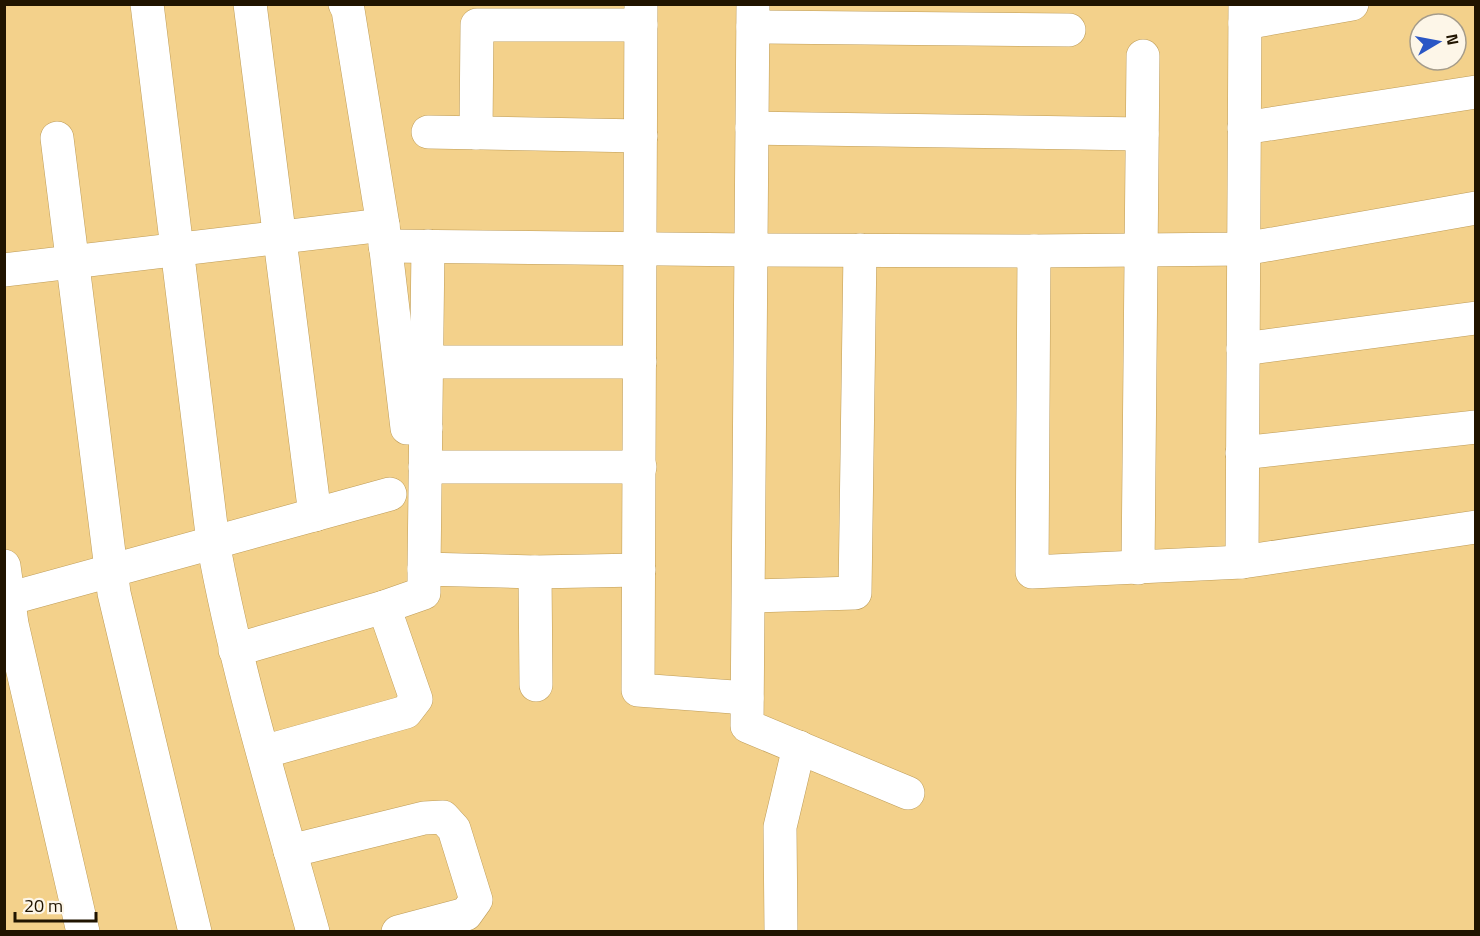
<svg xmlns="http://www.w3.org/2000/svg" width="1480" height="936" font-family="'Titillium Web',sans-serif">
	<style>
		.lines { fill: none; stroke-linecap: round; stroke-linejoin: round }
		.minor-casing { stroke: #be9c57; stroke-width: 34 }
		.minor { stroke: #fff; stroke-width: 33 }
	</style>
	<rect width="100%" height="100%" fill="#f3d18b"/>
	<g class="lines">
		<g class="minor-casing">
			<g id="minor">
				<path d="M 147,4 L 213,542 C 237,674 277,802 313,932"/>
				<path d="M 250,4 L 315,515"/>
				<path d="M 345,4 L 348,10 L 383,225 L 407,428 L 426,428"/>
				<path d="M 641,4 L 638,690 L 747,698"/>
				<path d="M 753,4 L 747,726 L 908,793"/>
				<path d="M 1245,23 L 1352,4"/>
				<path d="M 753,27 L 1069,30"/>
				<path d="M 752,128 L 1142,134"/>
				<path d="M 1244,128 L 1476,92"/>
				<path d="M 428,132 L 641,136"/>
				<path d="M 476,133 L 477,25 L 641,25"/>
				<path d="M 57,138 L 114,593 L 195,932"/>
				<path d="M 385,246 L 752,250 L 1034,251 L 1244,249 L 1476,208"/>
				<path d="M 1034,251 L 1032,572 L 1242,562 L 1476,527"/>
				<path d="M 4,270 L 383,225"/>
				<path d="M 1243,349 L 1476,318"/>
				<path d="M 427,362 L 640,362"/>
				<path d="M 1242,453 L 1476,427"/>
				<path d="M 425,467 L 640,467"/>
				<path d="M 1242,562 L 1245,4"/>
				<path d="M 4,566 L 12,624 L 83,932"/>
				<path d="M 1138,568 L 1143,56"/>
				<path d="M 424,569 L 428,246"/>
				<path d="M 535,572 L 536,685"/>
				<path d="M 749,596 L 855,593 L 860,250"/>
				<path d="M 4,600 L 390,494"/>
				<path d="M 384,607 L 424,593 L 424,569 L 535,572 L 639,570"/>
				<path d="M 235,650 L 384,607 L 416,699 L 406,712 L 263,752"/>
				<path d="M 290,851 L 424,818 L 443,817 L 454,829 L 476,900 L 466,914 L 398,932"/>
				<path d="M 781,932 L 780,827 L 799,747"/>
			</g>
		</g>
		<use href="#minor" class="minor"/>
	</g>
	<rect width="1480" height="936" fill="none" stroke="#201400" stroke-width="12"/>
	<g transform="translate(1438 42) rotate(80)"><circle r="28" fill="#fdf6e8" stroke="#a59c8b" stroke-width="1.5"/>
	<path d="M0-4.5L10 22L0 15L-10 22Z" fill="#2a56c5"/>
	<text y="-9" font-size="16" font-weight="bold" text-anchor="middle" fill="#201400">N</text>
	</g>
	<path d="M15 912v9h81v-9" fill="none" stroke="#201400" stroke-width="3"/>
	<text x="24" y="912" font-size="18" fill="#201400" stroke="#fdf6e8" stroke-width="4.5" paint-order="stroke">20 m</text>
</svg>
